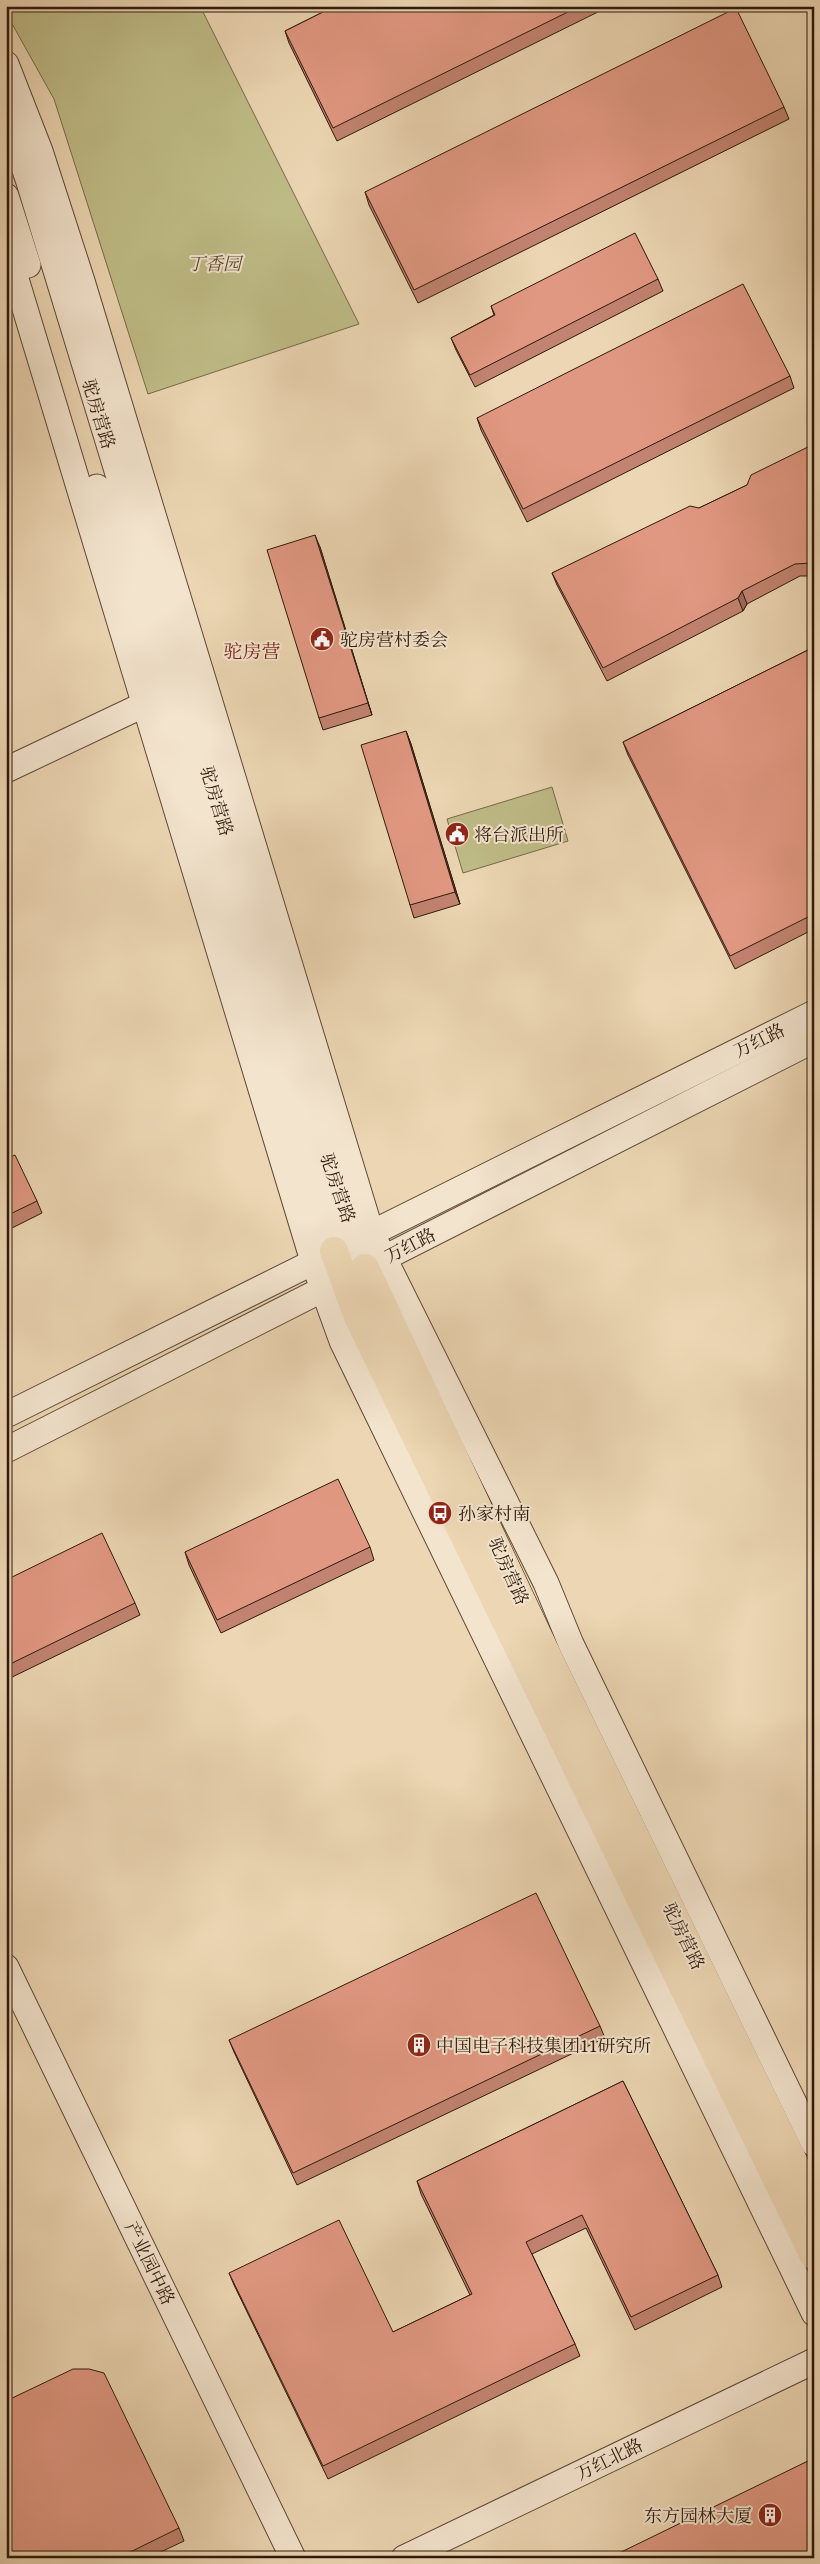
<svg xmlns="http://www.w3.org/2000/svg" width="820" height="2564" font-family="'Gentium Book Plus','Noto Serif SC',serif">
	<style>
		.green { fill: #bfbc87; stroke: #776a4a }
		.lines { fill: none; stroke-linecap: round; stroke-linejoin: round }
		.minor-casing { stroke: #5e4836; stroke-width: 27 }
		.major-casing { stroke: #2f190c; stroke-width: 29 }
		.minor { stroke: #f3e4ce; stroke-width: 25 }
		.major { stroke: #ecd6b3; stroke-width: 28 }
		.wall { fill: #c28370; stroke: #2f190c }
		.shaded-wall { fill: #9e6a5b; stroke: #2f190c }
		.building { fill: #e19882; stroke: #2f190c }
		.labels { text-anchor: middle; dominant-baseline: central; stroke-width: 4; stroke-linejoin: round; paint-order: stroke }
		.park-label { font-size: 18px; font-style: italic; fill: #5a4a31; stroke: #f3e4ce }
		.street-label { font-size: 18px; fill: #2f190c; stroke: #f3e4ce }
		.poi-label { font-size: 18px; fill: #2f190c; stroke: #f3e4ce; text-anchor: start }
		.neighbourhood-label { font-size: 19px; fill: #7a1f14; stroke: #f3e4ce }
	</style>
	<rect width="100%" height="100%" fill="#ecd6b3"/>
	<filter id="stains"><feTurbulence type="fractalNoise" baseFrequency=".004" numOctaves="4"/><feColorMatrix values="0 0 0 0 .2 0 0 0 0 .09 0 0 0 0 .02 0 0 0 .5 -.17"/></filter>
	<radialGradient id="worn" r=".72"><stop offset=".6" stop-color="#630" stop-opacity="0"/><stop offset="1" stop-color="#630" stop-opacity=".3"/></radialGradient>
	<g class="green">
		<path d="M 6,6 L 200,6 L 359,324 L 148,394 L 54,99 L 6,13 Z"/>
		<path d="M 552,787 L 568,841 L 463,873 L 447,819 Z"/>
	</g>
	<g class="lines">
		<g class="minor-casing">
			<g id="minor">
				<path d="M 6,64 L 40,151 L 82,281 L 371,1232 L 546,1583 L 571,1644 L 814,2144"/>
				<path d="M 6,115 L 29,182 L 319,1133 L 365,1268"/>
				<path d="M 6,196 L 28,265"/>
				<path d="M 6,246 L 313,1261 L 342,1341 L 814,2313"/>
				<path d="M 97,487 L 334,1251"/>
				<path d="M 6,770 L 160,697"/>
				<path d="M 6,1415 L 814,1013"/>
				<path d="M 6,1450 L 814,1040"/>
				<path d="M 6,1967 L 293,2558"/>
				<path d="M 404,2558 L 814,2361"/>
			</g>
		</g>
		<g class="major-casing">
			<g id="major">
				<path d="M 334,1251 L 358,1317 L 814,2256"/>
				<path d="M 365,1268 L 547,1655 L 814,2204"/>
			</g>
		</g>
		<use href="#minor" class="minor"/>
		<use href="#major" class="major"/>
	</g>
	<g class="wall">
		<path d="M 335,6 L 610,6 L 337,141 L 289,43 L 285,31 Z"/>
		<path d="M 784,107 L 789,119 L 418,303 L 369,205 L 365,192 Z"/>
		<path d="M 658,279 L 663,291 L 475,387 L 456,350 L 451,338 L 494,315 L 491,306 Z"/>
		<path d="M 790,376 L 794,388 L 527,522 L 481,430 L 477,418 Z"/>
		<path d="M 814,444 L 814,576 L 800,576 L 747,604 L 743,611 L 607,681 L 557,585 L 552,573 L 699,508 L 747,485 Z"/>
		<path d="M 320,547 L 372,715 L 323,730 L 319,718 Z"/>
		<path d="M 814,647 L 814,929 L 735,969 L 628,755 L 623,742 Z"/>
		<path d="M 406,731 L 411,744 L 460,904 L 414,918 L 410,905 Z"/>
		<path d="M 6,1159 L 37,1201 L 42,1213 L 6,1231 Z"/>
		<path d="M 370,1547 L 374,1560 L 221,1633 L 189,1565 L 185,1552 Z"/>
		<path d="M 6,1580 L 135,1603 L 140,1615 L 6,1680 Z"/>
		<path d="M 600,2026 L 605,2038 L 297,2185 L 234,2052 L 229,2040 Z"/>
		<path d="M 623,2081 L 718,2275 L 722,2287 L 635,2330 L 586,2228 L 532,2254 L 575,2344 L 580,2356 L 328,2479 L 234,2285 L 229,2273 L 393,2332 L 470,2295 L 421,2194 L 417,2181 Z"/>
		<path d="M 179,2528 L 184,2541 L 148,2558 L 6,2558 Z"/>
	</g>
	<g class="shaded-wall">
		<path d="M 315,535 L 320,547 L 372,715 L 368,703 Z"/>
		<path d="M 742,591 L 747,604 L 743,611 L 738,598 Z"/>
		<path d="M 406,731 L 411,744 L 460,904 L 455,892 Z"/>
	</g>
	<g class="building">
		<path d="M 335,6 L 580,6 L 333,128 L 285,31 Z"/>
		<path d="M 736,8 L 784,107 L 414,290 L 365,192 Z"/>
		<path d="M 635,233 L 658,279 L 470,375 L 451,338 L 495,315 L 491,306 Z"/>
		<path d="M 743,284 L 790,376 L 523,509 L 477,418 Z"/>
		<path d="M 814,444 L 814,562 L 812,563 L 795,564 L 742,591 L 738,598 L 603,668 L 552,573 L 690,506 L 699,508 L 747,485 L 751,475 Z"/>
		<path d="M 315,535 L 368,703 L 319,718 L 267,550 Z"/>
		<path d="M 814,647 L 814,914 L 730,956 L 623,742 Z"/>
		<path d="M 406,731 L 455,892 L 410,905 L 361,745 Z"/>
		<path d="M 15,1155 L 37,1201 L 6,1216 L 6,1159 Z"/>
		<path d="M 338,1479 L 370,1547 L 217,1620 L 185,1552 Z"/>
		<path d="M 102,1533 L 135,1603 L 6,1666 L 6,1580 Z"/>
		<path d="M 536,1893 L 600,2026 L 293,2173 L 229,2040 Z"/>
		<path d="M 623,2081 L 718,2275 L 631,2317 L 582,2215 L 526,2242 L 575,2344 L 323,2466 L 229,2273 L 339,2220 L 393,2332 L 472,2294 L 417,2181 Z"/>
		<path d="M 73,2369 L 89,2369 L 104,2373 L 179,2528 L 118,2558 L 6,2558 L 6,2401 Z"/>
		<path d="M 810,2460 L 814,2468 L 814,2558 L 614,2558 L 613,2556 Z"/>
	</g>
	<defs>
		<g id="civic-disc" transform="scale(1.25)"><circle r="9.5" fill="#8f2418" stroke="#f3e4ce"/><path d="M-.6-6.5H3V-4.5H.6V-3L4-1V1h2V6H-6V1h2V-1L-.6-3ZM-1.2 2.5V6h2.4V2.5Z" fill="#fff"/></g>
		<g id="bus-disc" transform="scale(1.25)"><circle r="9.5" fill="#8f2418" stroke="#f3e4ce"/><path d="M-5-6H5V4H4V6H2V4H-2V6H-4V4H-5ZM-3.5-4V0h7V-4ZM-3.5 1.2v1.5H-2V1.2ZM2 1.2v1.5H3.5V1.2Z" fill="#fff"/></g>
		<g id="building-disc" transform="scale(1.25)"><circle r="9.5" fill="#8f2418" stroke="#f3e4ce"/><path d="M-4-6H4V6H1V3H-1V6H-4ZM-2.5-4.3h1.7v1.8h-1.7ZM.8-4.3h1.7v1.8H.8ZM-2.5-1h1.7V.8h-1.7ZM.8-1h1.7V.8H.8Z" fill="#fff"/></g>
	</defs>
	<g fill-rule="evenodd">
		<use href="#civic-disc" x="322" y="639"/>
		<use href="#civic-disc" x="457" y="834"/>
		<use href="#bus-disc" x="440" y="1513"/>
		<use href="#building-disc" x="419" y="2045"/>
		<use href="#building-disc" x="770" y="2515"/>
	</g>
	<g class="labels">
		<g class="park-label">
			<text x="214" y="263">丁香园</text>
		</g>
		<g class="street-label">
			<text transform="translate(99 414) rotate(73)">驼房营路</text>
			<text transform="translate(217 801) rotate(73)">驼房营路</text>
			<text transform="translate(759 1040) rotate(-26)">万红路</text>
			<text transform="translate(338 1188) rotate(71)">驼房营路</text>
			<text transform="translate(410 1245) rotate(-27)">万红路</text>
			<text transform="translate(509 1571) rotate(66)">驼房营路</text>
			<text transform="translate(684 1936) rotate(64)">驼房营路</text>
			<text transform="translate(150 2263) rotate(64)">产业园中路</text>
			<text transform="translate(609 2459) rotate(-26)">万红北路</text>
		</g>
		<g class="poi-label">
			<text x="340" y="639">驼房营村委会</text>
			<text x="474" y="834">将台派出所</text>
			<text x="458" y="1513">孙家村南</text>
			<text x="436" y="2045">中国电子科技集团11研究所</text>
			<text x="752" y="2515" text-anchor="end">东方园林大厦</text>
		</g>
		<g class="neighbourhood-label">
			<text x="252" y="651">驼房营</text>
		</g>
	</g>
	<rect width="820" height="2564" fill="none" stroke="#ecd6b3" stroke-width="25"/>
	<rect x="8" y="8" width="805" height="2549" fill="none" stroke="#2f190c" stroke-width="2.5"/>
	<rect x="12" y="12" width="795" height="2539" fill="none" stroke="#2f190c"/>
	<rect width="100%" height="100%" filter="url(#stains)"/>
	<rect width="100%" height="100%" fill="url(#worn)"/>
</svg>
